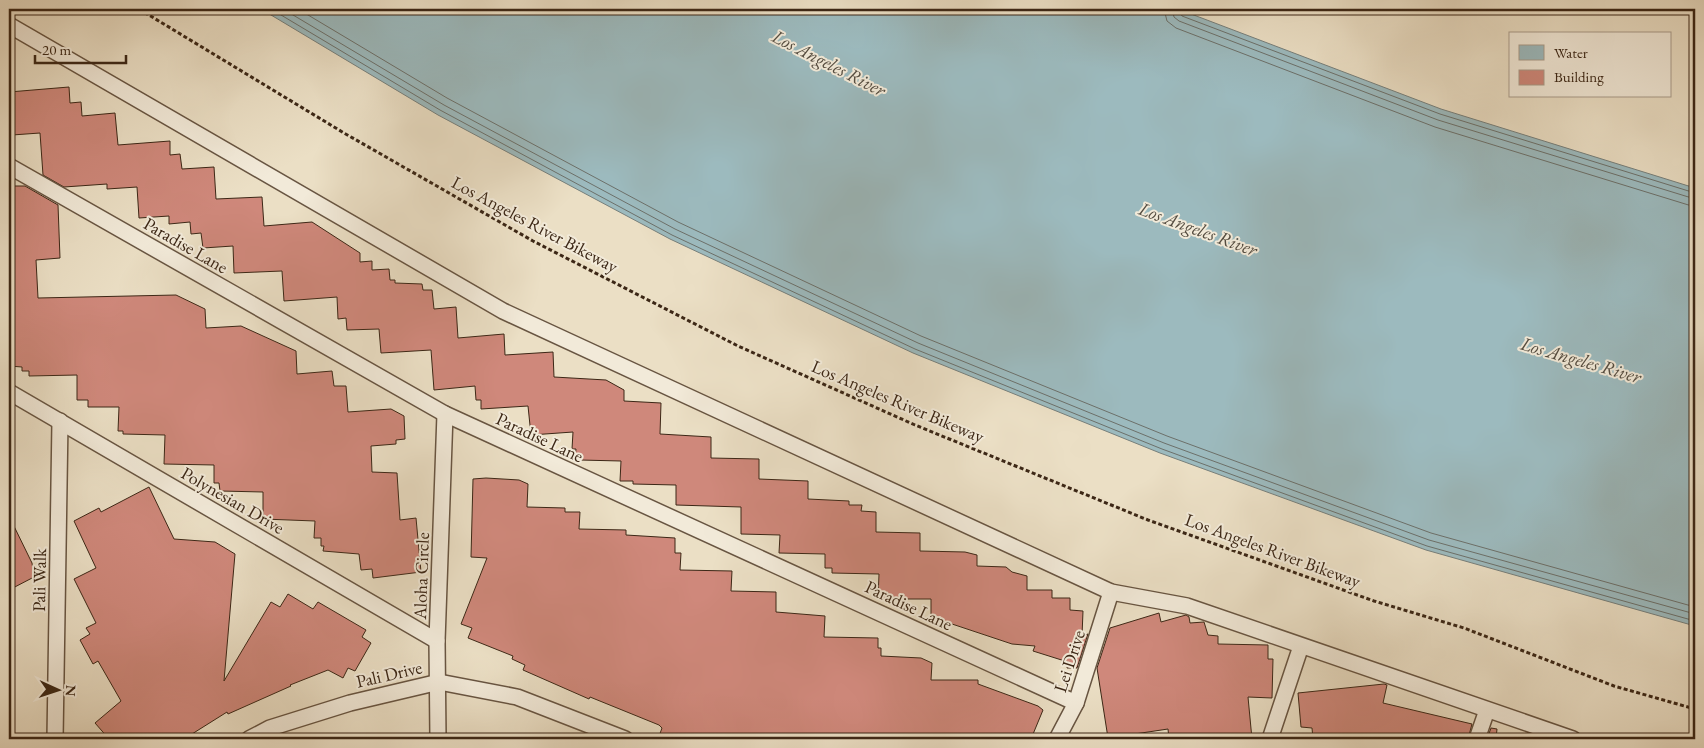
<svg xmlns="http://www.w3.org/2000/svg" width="1704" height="748" font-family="'EB Garamond',serif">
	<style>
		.water { fill: #9cbabe; stroke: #767f7b }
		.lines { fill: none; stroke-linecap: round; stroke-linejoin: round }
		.shore { stroke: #6c706a; stroke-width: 1 }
		.building { fill: #cf887b; stroke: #3c2716 }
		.service-casing { stroke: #685542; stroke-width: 18 }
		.path { stroke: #3c2716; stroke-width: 3; stroke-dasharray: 4 2.5; stroke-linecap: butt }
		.service { stroke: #f2ead9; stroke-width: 15 }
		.labels { text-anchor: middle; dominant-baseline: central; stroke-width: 4; stroke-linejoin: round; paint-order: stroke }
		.street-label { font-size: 18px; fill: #3c2716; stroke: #f2ead9 }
		.water-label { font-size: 19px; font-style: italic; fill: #544c40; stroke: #f2ead9 }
	</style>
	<rect width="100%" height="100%" fill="#ebdfc5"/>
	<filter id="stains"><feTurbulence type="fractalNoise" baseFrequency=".004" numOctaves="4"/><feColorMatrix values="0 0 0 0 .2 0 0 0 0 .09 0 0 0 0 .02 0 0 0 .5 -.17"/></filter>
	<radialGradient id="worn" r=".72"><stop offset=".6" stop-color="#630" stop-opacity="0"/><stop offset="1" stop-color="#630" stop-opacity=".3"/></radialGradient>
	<path class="water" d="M 261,9 L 1178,9 L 1441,109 L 1695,188 L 1695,626 L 1426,550 L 1160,453 L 913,353 L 670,239 L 438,115 Z"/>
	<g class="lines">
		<g class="shore">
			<path d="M 271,9 L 440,110 L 672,235 L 915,349 L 1162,449 L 1427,546 L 1695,621"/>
			<path d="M 283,9 L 444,105 L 675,229 L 918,343 L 1164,443 L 1429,540 L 1695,614"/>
			<path d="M 298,9 L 447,98 L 678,222 L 921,336 L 1167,436 L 1431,533 L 1695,607"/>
			<path d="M 1164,9 L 1167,21 L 1176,28 L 1435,127 L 1695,207"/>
			<path d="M 1172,9 L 1174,17 L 1179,21 L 1438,120 L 1695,199"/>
			<path d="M 1178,9 L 1182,16 L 1440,114 L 1695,193"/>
		</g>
	</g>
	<g class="building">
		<path d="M 69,87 L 70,103 L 81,102 L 82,116 L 115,113 L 118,145 L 170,141 L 170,155 L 180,154 L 182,169 L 214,167 L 216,199 L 262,197 L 264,226 L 312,222 L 360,253 L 360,262 L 372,261 L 372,270 L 389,269 L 390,280 L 395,280 L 395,283 L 422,284 L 423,290 L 432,290 L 434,309 L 456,307 L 458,338 L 504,334 L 505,355 L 553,352 L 554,377 L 606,380 L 624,390 L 624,401 L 661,403 L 660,434 L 711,437 L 711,458 L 759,459 L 759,479 L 808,481 L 808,499 L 849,501 L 849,505 L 862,505 L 861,511 L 876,512 L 876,532 L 920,533 L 920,551 L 965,552 L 977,555 L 977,566 L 1006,567 L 1012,572 L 1027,576 L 1027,590 L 1052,590 L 1052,598 L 1070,598 L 1070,610 L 1083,611 L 1082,636 L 1088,634 L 1077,668 L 1067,668 L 1068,662 L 1033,651 L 1035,646 L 1012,644 L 931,617 L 931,599 L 878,599 L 879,574 L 832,573 L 832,568 L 825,568 L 825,554 L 779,553 L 780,535 L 741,534 L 741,507 L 676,505 L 676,485 L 633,484 L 633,481 L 620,481 L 621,461 L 580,460 L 580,457 L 575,457 L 576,449 L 572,449 L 573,432 L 531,435 L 528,406 L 481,409 L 481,400 L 476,400 L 475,386 L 434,390 L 431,350 L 381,353 L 379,329 L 347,330 L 346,318 L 338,319 L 337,297 L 284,301 L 282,271 L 234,273 L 233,246 L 203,248 L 201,233 L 191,234 L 190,222 L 169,224 L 169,216 L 139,218 L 137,187 L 107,189 L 107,184 L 64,187 L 43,175 L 40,133 L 12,135 L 12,133 L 9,133 L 9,92 Z"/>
		<path d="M 9,186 L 25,186 L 58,205 L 60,258 L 36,260 L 38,298 L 176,295 L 205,309 L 206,328 L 241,326 L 296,351 L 297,374 L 332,371 L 334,386 L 346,386 L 348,412 L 391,409 L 404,416 L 405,439 L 396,440 L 396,444 L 371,446 L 372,472 L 397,473 L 400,520 L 416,518 L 421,572 L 373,578 L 372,569 L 361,570 L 359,554 L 323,551 L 324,546 L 321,546 L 321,538 L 314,538 L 315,521 L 263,519 L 263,492 L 220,491 L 219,483 L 214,483 L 214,465 L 164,464 L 165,435 L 123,434 L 123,431 L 118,431 L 119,407 L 88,407 L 88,400 L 77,400 L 77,375 L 29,376 L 29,371 L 22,371 L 22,367 L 9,366 Z"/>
		<path d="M 486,478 L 519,480 L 528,484 L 527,507 L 565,508 L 565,512 L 580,512 L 579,529 L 626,530 L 626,535 L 675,538 L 675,553 L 681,553 L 680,570 L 732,571 L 731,591 L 776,592 L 776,612 L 825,616 L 824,637 L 878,638 L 878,648 L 881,648 L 881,656 L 921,658 L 932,663 L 931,680 L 978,680 L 978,684 L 1038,706 L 1043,710 L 1031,739 L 658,739 L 662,728 L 659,725 L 590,697 L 589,699 L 523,670 L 525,665 L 512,659 L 513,656 L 468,638 L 472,628 L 461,624 L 487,558 L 471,557 L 473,479 Z"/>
		<path d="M 149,487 L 174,539 L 215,542 L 235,554 L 224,681 L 271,602 L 280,607 L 288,594 L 313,609 L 318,602 L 366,630 L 362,637 L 371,643 L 355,671 L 348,668 L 343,678 L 328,670 L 290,685 L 291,686 L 228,714 L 227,712 L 184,739 L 109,739 L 95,723 L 121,701 L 98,661 L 93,664 L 80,640 L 90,634 L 86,628 L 96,623 L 74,579 L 96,568 L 74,521 L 99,508 L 101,512 Z"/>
		<path d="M 9,516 L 32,563 L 34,577 L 9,590 Z"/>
		<path d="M 1159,613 L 1161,622 L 1186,615 L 1189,617 L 1190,623 L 1204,622 L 1208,635 L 1218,636 L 1218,644 L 1268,645 L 1268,659 L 1273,659 L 1272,698 L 1248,697 L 1252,739 L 1169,739 L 1168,729 L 1108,738 L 1097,668 L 1110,628 Z"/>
		<path d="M 1384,684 L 1387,685 L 1383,703 L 1472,724 L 1468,739 L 1313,739 L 1312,728 L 1301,727 L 1298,693 Z"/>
		<path d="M 1491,728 L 1497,729 L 1496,739 L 1487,739 Z"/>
	</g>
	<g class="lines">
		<g class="service-casing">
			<g id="service">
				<path d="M 9,25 L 503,311 L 1111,592 L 1187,606 L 1573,739"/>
				<path d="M 9,166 L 445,414 L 1076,703"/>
				<path d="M 9,392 L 437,641"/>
				<path d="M 55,739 L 60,421"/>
				<path d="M 249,739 L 270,728 L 350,703 L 439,682 L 517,697 L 625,739"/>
				<path d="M 438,739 L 437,641 L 445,414"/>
				<path d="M 1057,739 L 1076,703 L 1111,592"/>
				<path d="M 1270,739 L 1301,646"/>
				<path d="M 1477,739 L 1487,710"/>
			</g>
		</g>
		<path class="path" d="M 139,9 L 344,133 L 533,241 L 738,346 L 915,425 L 1148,520 L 1374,601 L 1464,628 L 1614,686 L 1695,709"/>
		<use href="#service" class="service"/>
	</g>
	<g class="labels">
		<g class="street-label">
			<text transform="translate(535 224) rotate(28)">Los Angeles River Bikeway</text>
			<text transform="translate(186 245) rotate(30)">Paradise Lane</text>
			<text transform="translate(898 401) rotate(23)">Los Angeles River Bikeway</text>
			<text transform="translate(540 437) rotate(25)">Paradise Lane</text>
			<text transform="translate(233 500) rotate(30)">Polynesian Drive</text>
			<text transform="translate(1273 550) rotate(20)">Los Angeles River Bikeway</text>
			<text transform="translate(421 576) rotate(-88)">Aloha Circle</text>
			<text transform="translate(39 580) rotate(-89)">Pali Walk</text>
			<text transform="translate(909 605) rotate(25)">Paradise Lane</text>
			<text transform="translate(1069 661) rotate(-72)">Lei Drive</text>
			<text transform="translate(389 674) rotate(-13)">Pali Drive</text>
		</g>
		<g class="water-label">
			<text transform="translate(829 63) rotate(27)">Los Angeles River</text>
			<text transform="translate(1198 229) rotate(20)">Los Angeles River</text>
			<text transform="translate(1581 360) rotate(16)">Los Angeles River</text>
		</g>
	</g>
	<rect width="1704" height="748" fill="none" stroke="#ebdfc5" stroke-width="30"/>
	<rect x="10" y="10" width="1684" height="728" fill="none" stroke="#3c2716" stroke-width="2.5"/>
	<rect x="15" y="15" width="1674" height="718" fill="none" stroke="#3c2716"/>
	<rect x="1509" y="32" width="162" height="65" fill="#f2ead9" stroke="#a99c8b"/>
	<rect x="1519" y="45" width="25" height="15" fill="#9cbabe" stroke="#a99c8b"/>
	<text x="1554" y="58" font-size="15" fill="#3c2716">Water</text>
	<rect x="1519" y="70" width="25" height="15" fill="#cf887b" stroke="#a99c8b"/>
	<text x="1554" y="82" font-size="15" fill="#3c2716">Building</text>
	<g transform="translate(58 690) rotate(93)" stroke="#f2ead9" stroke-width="4" paint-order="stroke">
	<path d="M0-4L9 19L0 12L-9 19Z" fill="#3c2716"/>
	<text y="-8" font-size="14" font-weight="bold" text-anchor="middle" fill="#3c2716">N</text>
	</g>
	<path d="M35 55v8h91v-8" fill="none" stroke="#3c2716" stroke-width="2.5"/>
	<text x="42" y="55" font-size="15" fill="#3c2716" stroke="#f2ead9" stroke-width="4" paint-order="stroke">20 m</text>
	<rect width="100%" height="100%" filter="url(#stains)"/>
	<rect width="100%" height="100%" fill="url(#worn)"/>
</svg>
